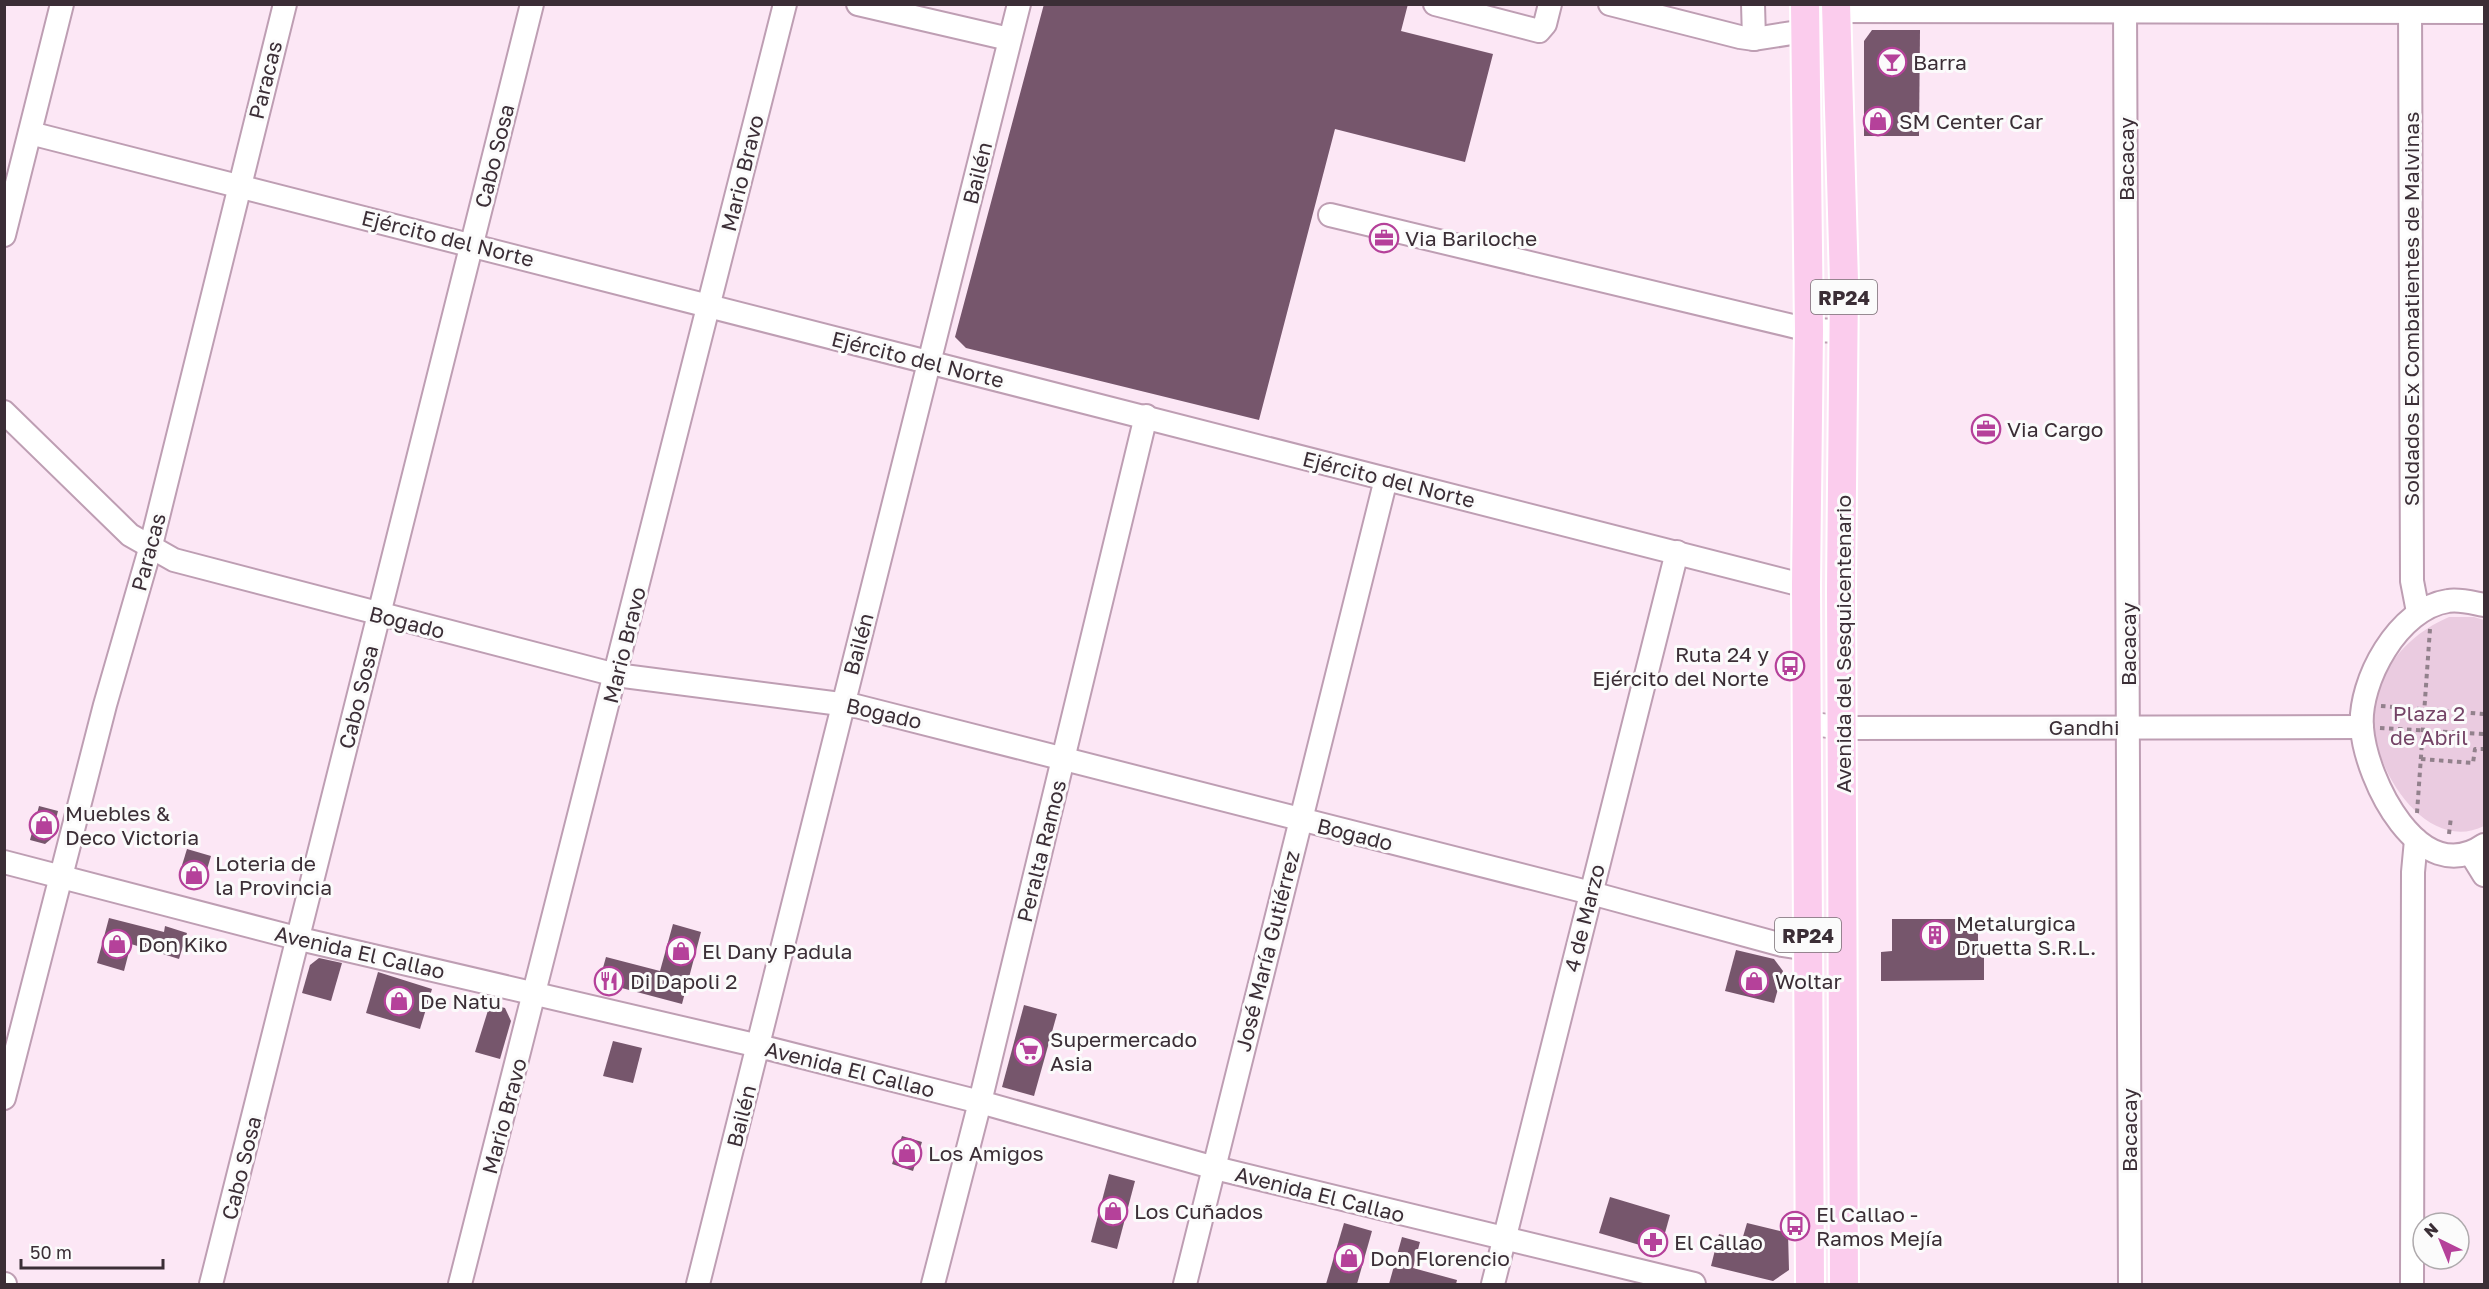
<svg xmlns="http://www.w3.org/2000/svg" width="2489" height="1289" font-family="'Golos Text',sans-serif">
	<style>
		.green { fill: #eacbe0 }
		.building { fill: #76566c }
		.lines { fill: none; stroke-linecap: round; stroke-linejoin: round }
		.minor-casing { stroke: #be9eb3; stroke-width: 26 }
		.major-casing { stroke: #fff; stroke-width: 32 }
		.path { stroke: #92818c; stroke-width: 4; stroke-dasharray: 4.5 4.5; stroke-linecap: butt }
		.minor { stroke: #fff; stroke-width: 22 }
		.major { stroke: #fbcced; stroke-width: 28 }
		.labels { text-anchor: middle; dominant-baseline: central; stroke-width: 6; stroke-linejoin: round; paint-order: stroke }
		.shield { fill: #fbfbfb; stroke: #756c71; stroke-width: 1.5 }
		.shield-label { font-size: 20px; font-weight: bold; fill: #3b2e36 }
		.poi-label { font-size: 21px; fill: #3b2e36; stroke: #fbfbfb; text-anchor: start }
		.street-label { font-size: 21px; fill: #3b2e36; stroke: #fbfbfb }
		.park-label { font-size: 21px; fill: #744366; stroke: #fbfbfb }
	</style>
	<rect width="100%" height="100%" fill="#fce7f5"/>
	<path class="green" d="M 2449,617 L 2474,617 L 2484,620 L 2484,826 C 2428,854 2375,773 2374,723 C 2373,674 2405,636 2449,617 Z"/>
	<g class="building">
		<path d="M 1044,4 L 1408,4 L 1401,31 L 1493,54 L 1465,162 L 1335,129 L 1259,420 L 966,348 L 955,337 Z"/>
		<path d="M 1872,30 L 1920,30 L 1919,136 L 1864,136 L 1864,41 Z"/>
		<path d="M 39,806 L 58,811 L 51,839 L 45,844 L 30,840 Z"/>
		<path d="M 187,849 L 211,856 L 203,883 L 179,875 Z"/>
		<path d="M 109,918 L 164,932 L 165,926 L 187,933 L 179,959 L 131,944 L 124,971 L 97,963 Z"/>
		<path d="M 1892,919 L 1978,919 L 1978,951 L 1984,951 L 1984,980 L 1881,981 L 1881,952 L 1892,951 Z"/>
		<path d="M 673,924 L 701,932 L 682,1004 L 599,982 L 606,957 L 660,971 Z"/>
		<path d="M 1736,950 L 1774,959 L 1783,971 L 1774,1003 L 1725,991 Z"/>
		<path d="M 319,958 L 342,963 L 331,1001 L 302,993 L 310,965 Z"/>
		<path d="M 378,972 L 432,989 L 420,1029 L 366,1013 Z"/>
		<path d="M 490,1004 L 505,1008 L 511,1021 L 500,1059 L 475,1052 Z"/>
		<path d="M 1024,1005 L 1057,1014 L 1034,1096 L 1002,1087 Z"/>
		<path d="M 613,1041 L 642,1048 L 633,1083 L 603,1076 Z"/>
		<path d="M 902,1136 L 922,1142 L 913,1171 L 892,1164 Z"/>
		<path d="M 1109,1174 L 1135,1181 L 1117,1249 L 1091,1242 Z"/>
		<path d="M 1610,1197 L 1670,1215 L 1660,1251 L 1599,1233 Z"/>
		<path d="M 1344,1223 L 1372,1231 L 1357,1284 L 1326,1284 Z"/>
		<path d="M 1747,1223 L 1788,1233 L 1789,1270 L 1773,1281 L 1711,1266 L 1719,1234 L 1742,1240 Z"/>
		<path d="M 1402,1237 L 1420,1242 L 1413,1268 L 1457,1280 L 1456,1284 L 1389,1284 Z"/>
	</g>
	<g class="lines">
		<g class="minor-casing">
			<g id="minor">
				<path d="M 858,4 L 1009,39"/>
				<path d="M 1435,4 L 1539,31 L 1545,24 L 1550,4"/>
				<path d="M 1610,4 L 1740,37 L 1754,39 L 1805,31"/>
				<path d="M 1753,4 L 1754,39"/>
				<path d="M 2125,4 L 2130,1284"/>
				<path d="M 2410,4 L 2412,581 L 2418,612"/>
				<path d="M 1805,11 L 2484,12"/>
				<path d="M 30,133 L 1806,586"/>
				<path d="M 1330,215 L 1809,330 L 1844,331"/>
				<path d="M 4,235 L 62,4"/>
				<path d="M 4,412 L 130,535 L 174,560 L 616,675 L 856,706 L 1591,893 L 1782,945 L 1808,949"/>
				<path d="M 2484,605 C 2473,603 2460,599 2448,601 C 2399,608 2358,681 2362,728 C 2366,780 2420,890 2484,845"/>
				<path d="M 1807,723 L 1842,728 L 2362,727"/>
				<path d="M 2471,854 L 2484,875"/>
				<path d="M 4,862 L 300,939 L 759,1046 L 980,1102 L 1215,1168 L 1694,1284"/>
				<path d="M 4,1098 L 105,705 L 150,549 L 285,4"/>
				<path d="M 4,1284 L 5,1284"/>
				<path d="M 211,1284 C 321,859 423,431 532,4"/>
				<path d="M 460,1284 L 785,4"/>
				<path d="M 698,1284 L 1019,4"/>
				<path d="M 933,1284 L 980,1102 L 1146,416"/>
				<path d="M 1185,1284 L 1386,479"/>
				<path d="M 1493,1284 L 1677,552"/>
				<path d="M 2412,1284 L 2413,872 L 2416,840"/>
			</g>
		</g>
		<g class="major-casing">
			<g id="major">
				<path d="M 1805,4 L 1809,330 L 1806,586 L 1810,1284"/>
				<path d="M 1836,4 L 1844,282 L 1841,590 L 1844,1284"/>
			</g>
		</g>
		<g class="path">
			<path d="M 2381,706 L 2484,714"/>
			<path d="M 2380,728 L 2484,734"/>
			<path d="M 2421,759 L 2473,763 L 2475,749 L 2484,749"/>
			<path d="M 2417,813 L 2430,629"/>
			<path d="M 2449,834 L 2451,817"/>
		</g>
		<use href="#minor" class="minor"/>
		<use href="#major" class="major"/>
	</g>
	<defs>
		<g id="bar-ring" transform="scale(1.5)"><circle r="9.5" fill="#fbfbfb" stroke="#b5419a" stroke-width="1.5"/><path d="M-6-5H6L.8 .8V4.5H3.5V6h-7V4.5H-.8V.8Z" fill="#b5419a"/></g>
		<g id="shop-ring" transform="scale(1.5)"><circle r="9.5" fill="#fbfbfb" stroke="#b5419a" stroke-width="1.5"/><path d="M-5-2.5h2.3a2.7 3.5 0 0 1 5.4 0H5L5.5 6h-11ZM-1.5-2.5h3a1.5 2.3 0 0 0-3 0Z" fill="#b5419a"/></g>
		<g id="office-ring" transform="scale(1.5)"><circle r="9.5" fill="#fbfbfb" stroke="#b5419a" stroke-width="1.5"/><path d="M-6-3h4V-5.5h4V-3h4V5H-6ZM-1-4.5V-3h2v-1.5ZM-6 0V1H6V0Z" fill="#b5419a"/></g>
		<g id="bus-ring" transform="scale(1.5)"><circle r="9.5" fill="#fbfbfb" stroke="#b5419a" stroke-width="1.5"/><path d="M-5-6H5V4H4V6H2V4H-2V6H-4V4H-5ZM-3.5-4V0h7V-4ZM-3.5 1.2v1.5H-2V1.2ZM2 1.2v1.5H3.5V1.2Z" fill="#b5419a"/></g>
		<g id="building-ring" transform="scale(1.5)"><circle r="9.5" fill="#fbfbfb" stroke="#b5419a" stroke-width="1.5"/><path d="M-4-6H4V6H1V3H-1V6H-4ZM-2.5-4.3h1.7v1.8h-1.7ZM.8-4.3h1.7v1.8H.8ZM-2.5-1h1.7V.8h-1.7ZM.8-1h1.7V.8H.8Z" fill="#b5419a"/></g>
		<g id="restaurant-ring" transform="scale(1.5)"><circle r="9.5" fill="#fbfbfb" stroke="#b5419a" stroke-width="1.5"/><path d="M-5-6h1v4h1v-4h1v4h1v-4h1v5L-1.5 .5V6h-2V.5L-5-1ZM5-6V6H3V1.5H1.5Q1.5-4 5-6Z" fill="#b5419a"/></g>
		<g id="supermarket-ring" transform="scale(1.5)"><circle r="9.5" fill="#fbfbfb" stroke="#b5419a" stroke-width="1.5"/><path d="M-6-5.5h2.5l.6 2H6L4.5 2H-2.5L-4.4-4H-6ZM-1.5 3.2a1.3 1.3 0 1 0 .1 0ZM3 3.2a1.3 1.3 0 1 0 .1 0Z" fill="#b5419a"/></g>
		<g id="pharmacy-ring" transform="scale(1.5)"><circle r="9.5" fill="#fbfbfb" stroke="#b5419a" stroke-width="1.5"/><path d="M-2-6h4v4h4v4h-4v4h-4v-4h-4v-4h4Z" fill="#b5419a"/></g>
	</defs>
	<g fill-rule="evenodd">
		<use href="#bar-ring" x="1892" y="62"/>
		<use href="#shop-ring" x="1878" y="121"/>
		<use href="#office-ring" x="1384" y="238"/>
		<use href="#office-ring" x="1986" y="429"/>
		<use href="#bus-ring" x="1790" y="666"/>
		<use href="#shop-ring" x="44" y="825"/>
		<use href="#shop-ring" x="194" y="875"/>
		<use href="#building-ring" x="1935" y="935"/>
		<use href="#shop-ring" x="117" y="944"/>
		<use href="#shop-ring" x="681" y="951"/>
		<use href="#restaurant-ring" x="609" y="981"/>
		<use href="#shop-ring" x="1754" y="981"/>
		<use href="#shop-ring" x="399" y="1001"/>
		<use href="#supermarket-ring" x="1029" y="1051"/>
		<use href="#shop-ring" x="907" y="1153"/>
		<use href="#shop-ring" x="1113" y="1211"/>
		<use href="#bus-ring" x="1795" y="1226"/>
		<use href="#pharmacy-ring" x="1653" y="1242"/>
		<use href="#shop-ring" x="1349" y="1258"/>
	</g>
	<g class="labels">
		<g class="shield">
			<rect x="1811" y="280" width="66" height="34" rx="4.5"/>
			<rect x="1775" y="918" width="66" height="34" rx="4.5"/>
		</g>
		<g class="shield-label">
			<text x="1844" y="297">RP24</text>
			<text x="1808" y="935">RP24</text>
		</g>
		<g class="poi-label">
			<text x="1913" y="62">Barra</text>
			<text x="1899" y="121">SM Center Car</text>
			<text x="1405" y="238">Via Bariloche</text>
			<text x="2007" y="429">Via Cargo</text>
			<text x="1769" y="654" text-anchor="end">Ruta 24 y<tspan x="1769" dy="24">Ejército del Norte</tspan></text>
			<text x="65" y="813">Muebles &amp;<tspan x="65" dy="24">Deco Victoria</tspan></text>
			<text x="215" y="863">Loteria de<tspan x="215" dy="24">la Provincia</tspan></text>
			<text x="1956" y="923">Metalurgica<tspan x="1956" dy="24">Druetta S.R.L.</tspan></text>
			<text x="138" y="944">Don Kiko</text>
			<text x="702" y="951">El Dany Padula</text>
			<text x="630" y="981">Di Dapoli 2</text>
			<text x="1775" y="981">Woltar</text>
			<text x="420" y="1001">De Natu</text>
			<text x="1050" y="1039">Supermercado<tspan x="1050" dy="24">Asia</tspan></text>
			<text x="928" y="1153">Los Amigos</text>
			<text x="1134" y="1211">Los Cuñados</text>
			<text x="1816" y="1214">El Callao -<tspan x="1816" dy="24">Ramos Mejía</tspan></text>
			<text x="1674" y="1242">El Callao</text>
			<text x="1370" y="1258">Don Florencio</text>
		</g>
		<g class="street-label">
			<text transform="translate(265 80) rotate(-76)">Paracas</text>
			<text transform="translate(494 156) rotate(-76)">Cabo Sosa</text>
			<text transform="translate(2126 159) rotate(-90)">Bacacay</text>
			<text transform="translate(742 173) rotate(-76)">Mario Bravo</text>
			<text transform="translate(977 173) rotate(-76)">Bailén</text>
			<text transform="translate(448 238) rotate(14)">Ejército del Norte</text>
			<text transform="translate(2411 309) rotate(-90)">Soldados Ex Combatientes de Malvinas</text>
			<text transform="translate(918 359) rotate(14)">Ejército del Norte</text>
			<text transform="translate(1389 479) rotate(14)">Ejército del Norte</text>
			<text transform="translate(148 552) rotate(-75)">Paracas</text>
			<text transform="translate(407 622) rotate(14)">Bogado</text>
			<text transform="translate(858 644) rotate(-75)">Bailén</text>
			<text transform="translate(1843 644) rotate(-90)">Avenida del Sesquicentenario</text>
			<text transform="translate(2128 644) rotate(-90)">Bacacay</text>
			<text transform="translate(624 645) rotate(-76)">Mario Bravo</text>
			<text transform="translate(358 697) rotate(-76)">Cabo Sosa</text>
			<text transform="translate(884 713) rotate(13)">Bogado</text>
			<text x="2084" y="727">Gandhi</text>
			<text transform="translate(1355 834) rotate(14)">Bogado</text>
			<text transform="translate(1041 851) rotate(-76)">Peralta Ramos</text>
			<text transform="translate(1584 918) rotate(-76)">4 de Marzo</text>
			<text transform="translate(1267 951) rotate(-76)">José María Gutiérrez</text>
			<text transform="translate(360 952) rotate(13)">Avenida El Callao</text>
			<text transform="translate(850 1069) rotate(14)">Avenida El Callao</text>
			<text transform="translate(504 1116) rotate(-75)">Mario Bravo</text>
			<text transform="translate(741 1116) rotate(-76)">Bailén</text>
			<text transform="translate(2129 1130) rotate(-90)">Bacacay</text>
			<text transform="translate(241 1168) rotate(-76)">Cabo Sosa</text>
			<text transform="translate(1320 1194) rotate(14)">Avenida El Callao</text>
		</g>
		<g class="park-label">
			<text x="2429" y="713">Plaza 2<tspan x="2429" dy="24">de Abril</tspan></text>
		</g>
	</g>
	<rect width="2489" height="1289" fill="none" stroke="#3b2e36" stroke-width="12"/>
	<g transform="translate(2441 1241) rotate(317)"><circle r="28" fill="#fbfbfb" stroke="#aea9ac" stroke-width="1.5"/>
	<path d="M0-4.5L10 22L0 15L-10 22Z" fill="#b5419a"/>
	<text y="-9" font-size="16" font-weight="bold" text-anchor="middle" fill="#3b2e36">N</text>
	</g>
	<path d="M21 1259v9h142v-9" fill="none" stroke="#3b2e36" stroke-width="3"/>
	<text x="30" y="1259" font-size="18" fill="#3b2e36" stroke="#fbfbfb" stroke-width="4.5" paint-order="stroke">50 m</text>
</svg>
